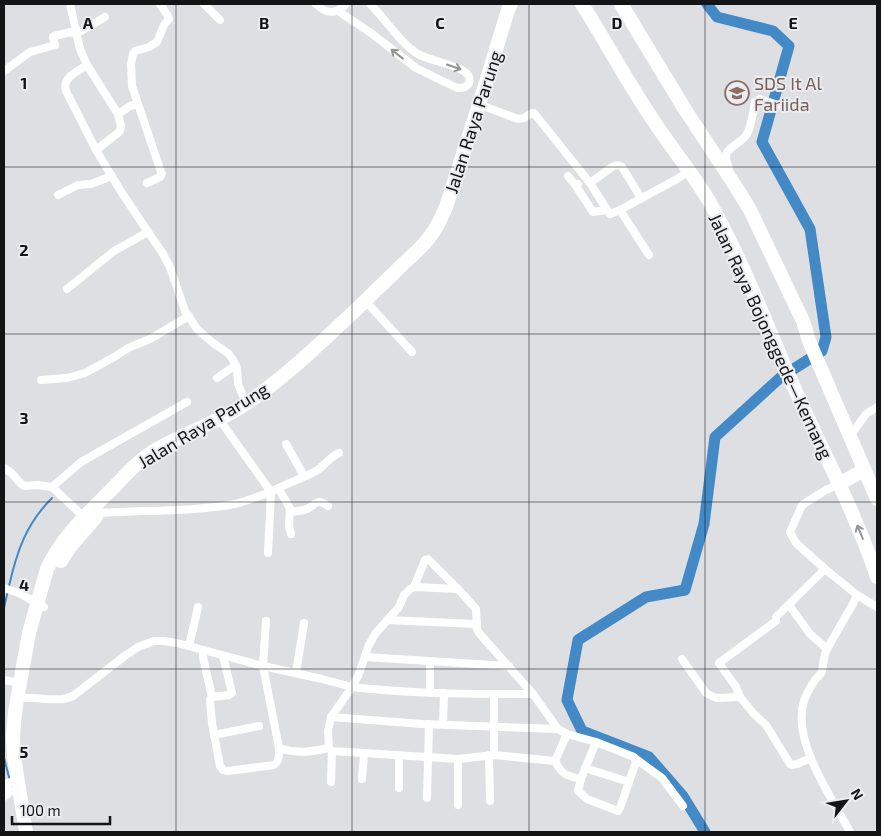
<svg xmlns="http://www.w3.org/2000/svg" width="881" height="836" font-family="'Exo 2',sans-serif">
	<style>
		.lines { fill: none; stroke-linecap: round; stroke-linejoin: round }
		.stream { stroke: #4389c5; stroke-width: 2 }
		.river { stroke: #4389c5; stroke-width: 11 }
		.street { stroke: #fff; stroke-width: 8 }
		.highway { stroke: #fff; stroke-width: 14 }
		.oneway { stroke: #959596 }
		.grid { fill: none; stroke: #131415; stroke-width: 1; stroke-opacity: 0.55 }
		.labels { text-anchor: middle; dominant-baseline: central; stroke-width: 4; stroke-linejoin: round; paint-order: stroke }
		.education-label { font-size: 18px; fill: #785e54; stroke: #ebecf1; text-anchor: start }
		.street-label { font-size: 18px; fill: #131415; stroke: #ebecf1 }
		.grid-label { font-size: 16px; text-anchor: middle; font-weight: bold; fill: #131415; stroke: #ebecf1; stroke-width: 4; stroke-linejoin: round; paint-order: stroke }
	</style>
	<rect width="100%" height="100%" fill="#dddfe3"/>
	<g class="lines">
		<g class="stream">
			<path d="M 9,586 C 17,551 26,524 52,498"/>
			<path d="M 4,608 L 8,590"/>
			<path d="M 4,758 L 10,781"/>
		</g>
		<path class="river" d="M 705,832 L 683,796 L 649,757 L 582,731 L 567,700 L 578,640 L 646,597 L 685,590 L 704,524 L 715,437 L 781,377 L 822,351 L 826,337 L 810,229 L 762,142 L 789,46 L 773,31 L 717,17 L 707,4"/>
		<g class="street">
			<path d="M 70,4 L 80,49 L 87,65 C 77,72 62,77 66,91 L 96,150 L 122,193 L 148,232 L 162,252 L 170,267 L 185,311 L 197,329 L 213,343 L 228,353 L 233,360 L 237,368 L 238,384 L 246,403"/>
			<path d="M 204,4 L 220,20"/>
			<path d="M 316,4 C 326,14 336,15 346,4"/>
			<path d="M 370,4 C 385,18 404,49 422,56 C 431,60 461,67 466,73 C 470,76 470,79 469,83"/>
			<path d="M 338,11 L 371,33 L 416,68 L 457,88 C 462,88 466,88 469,83"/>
			<path d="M 87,65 L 118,114 L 121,126 L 120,131 L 118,133 L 96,150"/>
			<path d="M 4,71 L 30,52 L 55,45 L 53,37 L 54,36 L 71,32 L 76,34 L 105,17"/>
			<path d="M 486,107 L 518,119 L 524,118 L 532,113 L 534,113 L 590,183 L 607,210 L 610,214 L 620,210 L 677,179 L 690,170"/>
			<path d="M 118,114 L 130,106 L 138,104"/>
			<path d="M 729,168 C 728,165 725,160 726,156 C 726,148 743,142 747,134 C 752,124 753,112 755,102 L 760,99 L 784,107"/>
			<path d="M 568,176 L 576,186 L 578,184"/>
			<path d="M 147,183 L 160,177 L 162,174 L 161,172 L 132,86 L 131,64 L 133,54 L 135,51 L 149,47 L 157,42 L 164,25 L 169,19 L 168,16 L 160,4"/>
			<path d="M 590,183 L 612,167 C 615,165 618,164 622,167 L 641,198"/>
			<path d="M 576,186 L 593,212 L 607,210"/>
			<path d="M 58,195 L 78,185 L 91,184 L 112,176"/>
			<path d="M 620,210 L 649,255"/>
			<path d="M 67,289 L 114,251 L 148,232"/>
			<path d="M 370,306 L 412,352"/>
			<path d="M 217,378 L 236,365"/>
			<path d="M 41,380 L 67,378 L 85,373 L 116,356 L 128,348 L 150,339 L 189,316"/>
			<path d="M 219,419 L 271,492 C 286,483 302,479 316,471 C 325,466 329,457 339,453"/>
			<path d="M 850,436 L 866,414 L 877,407"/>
			<path d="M 286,444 L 304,476"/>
			<path d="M 4,468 C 15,473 15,480 24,486 L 38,485 L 52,487 L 84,517"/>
			<path d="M 52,487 L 81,462 L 187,402"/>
			<path d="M 278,488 L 290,508 L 289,526 L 291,534"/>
			<path d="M 290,512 C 296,511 302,511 307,509 C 317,504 316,498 328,506"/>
			<path d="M 100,513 C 144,510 192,512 235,504 C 247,501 259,496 271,492 L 268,553"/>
			<path d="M 825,569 L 796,543 L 790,532 L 802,505 L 826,490 L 839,484"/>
			<path d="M 414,587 L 425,560 L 428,559 L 458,589"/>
			<path d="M 4,588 L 19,593 L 44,607"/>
			<path d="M 789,605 L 810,634 L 827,649"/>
			<path d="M 387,620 L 477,624"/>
			<path d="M 266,621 L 263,666 L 279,748"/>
			<path d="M 189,646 L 198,607"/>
			<path d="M 203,650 L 203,657 L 212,697"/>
			<path d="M 223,656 L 232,693 L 229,695 L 212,697 L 210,700 L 212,723 L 220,766 L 223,770 L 228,771 L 274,765 C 280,760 279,755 279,748 C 297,754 311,752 329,748 L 328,731 L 331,717 L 352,687 C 412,694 472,694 533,694"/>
			<path d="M 365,657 L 509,666"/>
			<path d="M 682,659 L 706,693 L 716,698 L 740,697"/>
			<path d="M 296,673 L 304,623"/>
			<path d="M 4,680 L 20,683"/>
			<path d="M 430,693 L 430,662"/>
			<path d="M 494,694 L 494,755"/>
			<path d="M 24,698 C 31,698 38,698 45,699 C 56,699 62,701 73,696 L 126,655 L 138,647 L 154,641 L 163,641 L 177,643 L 263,666 L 322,679 L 352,687 L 359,674 L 368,647 L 375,634 L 399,607 L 404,595 L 410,589 L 414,587 L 458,589 L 476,609 L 477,629 L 479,633 L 533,694 L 558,729 L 567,734 L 596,742 L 634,757 L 636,762 L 620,808 L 618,811 L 587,799 L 578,791 L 581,779 L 596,742"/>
			<path d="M 331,717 L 422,724 L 558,729"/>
			<path d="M 443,724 L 444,693"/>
			<path d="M 214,735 L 259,726"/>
			<path d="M 329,748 L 332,751 L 458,759 L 494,755 L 555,761 L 567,734"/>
			<path d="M 489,755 L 490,801"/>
			<path d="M 811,758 L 797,764 L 792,765 L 790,764 L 766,725 L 754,714 L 740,697 L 736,687 L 719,663 L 776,621 L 776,617 L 825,569 L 857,595 L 877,607"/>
			<path d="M 636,759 L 662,778 L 683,806"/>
			<path d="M 555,761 C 562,775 567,776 581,779"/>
			<path d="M 585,768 L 629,782"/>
			<path d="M 362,779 L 364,754"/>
			<path d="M 331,782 L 332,751"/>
			<path d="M 399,788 L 399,756"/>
			<path d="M 4,797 L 9,793 L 6,785 L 7,783 L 17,780"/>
			<path d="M 427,798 L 429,724"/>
			<path d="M 458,805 L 458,759"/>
			<path d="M 850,832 C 832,798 791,740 804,701 C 806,694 811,686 815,680 C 817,677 821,675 822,671 C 824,663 823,657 827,649 L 854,602 L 857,595"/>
		</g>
		<g class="highway">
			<path d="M 582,4 C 606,42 628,83 653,120 C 671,148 692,172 709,201 C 744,263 768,329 797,394 C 824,454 856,514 877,577"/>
			<path d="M 621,4 L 684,108 L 736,187 L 750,210 L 803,321 L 809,341 L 877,499"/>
			<path d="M 839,484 L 864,470"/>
			<path d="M 61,561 L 70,547 L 96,517"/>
			<path d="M 26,832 L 14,757 L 13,736 L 15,712 L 20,683 L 29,633 L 47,569 C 61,538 87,514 111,490 C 126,475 140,458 159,448 C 186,433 215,423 241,407 C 285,378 324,340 362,304 C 376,290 390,277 403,264 C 416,252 430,240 438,224 C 441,219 443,213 446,207 L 484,89 L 508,10 L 511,4"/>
		</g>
	</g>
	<defs><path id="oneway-shaft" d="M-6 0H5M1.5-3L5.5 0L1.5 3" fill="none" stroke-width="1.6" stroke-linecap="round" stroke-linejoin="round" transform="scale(1.25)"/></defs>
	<g class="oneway">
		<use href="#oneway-shaft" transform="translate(397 54) rotate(-142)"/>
		<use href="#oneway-shaft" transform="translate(454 67) rotate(19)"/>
		<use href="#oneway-shaft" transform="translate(860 532) rotate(-113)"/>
	</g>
	<path class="grid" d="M 176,4 L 176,832M 352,4 L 352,832M 529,4 L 529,832M 705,4 L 705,832M 4,167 L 877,167M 4,334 L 877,334M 4,502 L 877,502M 4,669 L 877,669"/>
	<defs>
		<g id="school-ring" transform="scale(1.25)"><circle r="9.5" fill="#ebecf1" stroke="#8d6e63" stroke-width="1.5"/><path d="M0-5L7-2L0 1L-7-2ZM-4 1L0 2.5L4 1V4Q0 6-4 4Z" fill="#8d6e63"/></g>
	</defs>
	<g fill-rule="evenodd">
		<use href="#school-ring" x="737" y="93"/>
	</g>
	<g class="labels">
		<g class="education-label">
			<text x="754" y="83">SDS It Al<tspan x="754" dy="21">Fariida</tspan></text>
		</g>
		<g class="street-label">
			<text transform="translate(473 122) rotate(-72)">Jalan Raya Parung</text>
			<text transform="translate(771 336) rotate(65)">Jalan Raya Bojonggede—Kemang</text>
			<text transform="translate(203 425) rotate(-31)">Jalan Raya Parung</text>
		</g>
	</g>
	<g class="grid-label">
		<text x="88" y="29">A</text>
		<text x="264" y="29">B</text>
		<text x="440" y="29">C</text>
		<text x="617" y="29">D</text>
		<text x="793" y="29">E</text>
		<text x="24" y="89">1</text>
		<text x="24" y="256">2</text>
		<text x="24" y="424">3</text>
		<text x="24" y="591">4</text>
		<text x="24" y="758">5</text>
	</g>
	<rect width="881" height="836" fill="none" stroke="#131415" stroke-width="10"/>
	<g transform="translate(846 801) rotate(59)" stroke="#ebecf1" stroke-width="4" paint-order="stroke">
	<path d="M0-4L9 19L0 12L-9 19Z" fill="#131415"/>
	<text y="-8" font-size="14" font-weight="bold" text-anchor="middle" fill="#131415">N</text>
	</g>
	<path d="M12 816v8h98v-8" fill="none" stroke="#131415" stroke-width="2.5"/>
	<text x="20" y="816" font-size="15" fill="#131415" stroke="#ebecf1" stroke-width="4" paint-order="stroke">100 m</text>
</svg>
